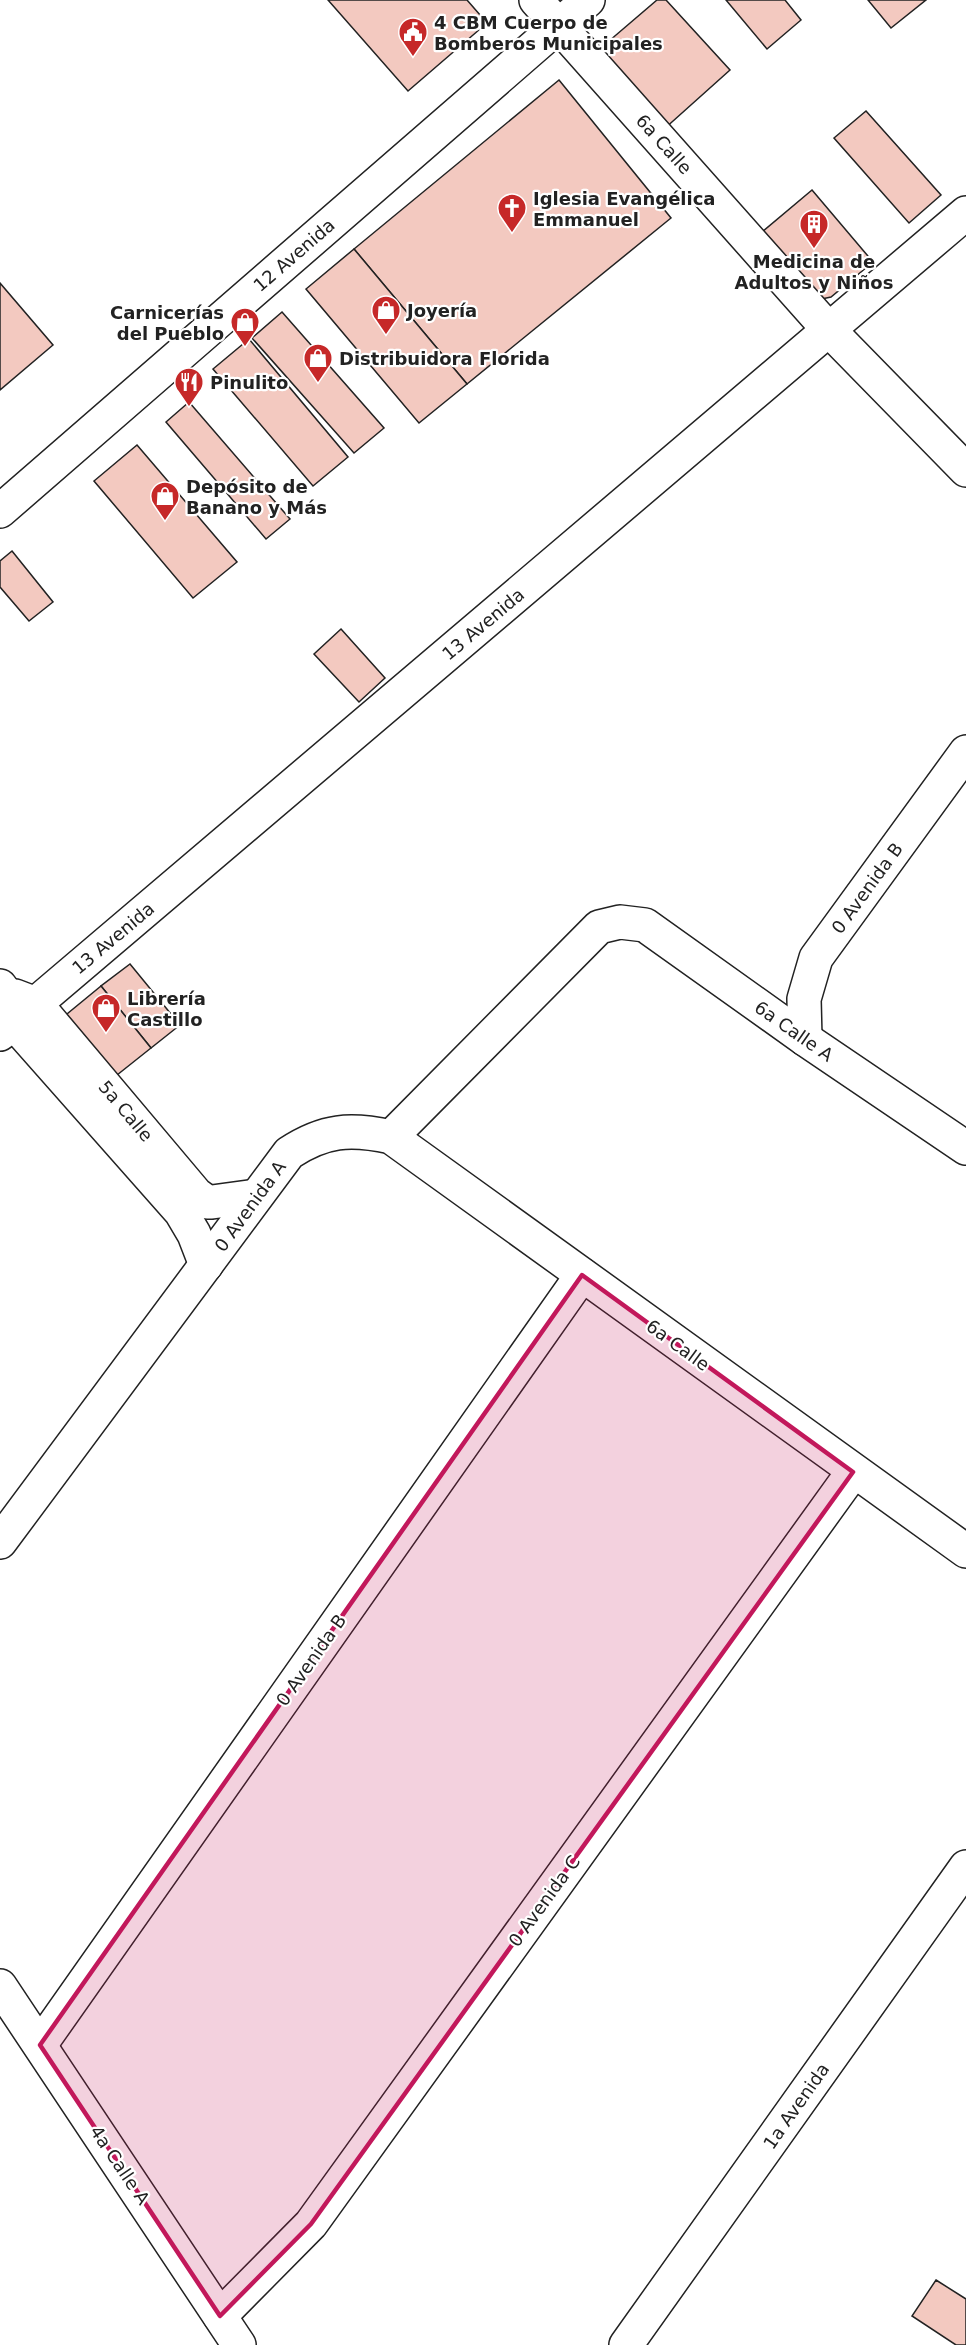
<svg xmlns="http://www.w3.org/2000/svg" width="966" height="2345" font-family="'DejaVu Sans',sans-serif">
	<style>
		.building { fill: #f3c9c0; stroke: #222; stroke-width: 1.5 }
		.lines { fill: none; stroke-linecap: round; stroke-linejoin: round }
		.minor-casing { stroke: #222; stroke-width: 36 }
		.minor { stroke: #fff; stroke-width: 33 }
		.marked { fill: #c2185b; fill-opacity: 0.2; stroke: #c2185b; stroke-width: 4.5; stroke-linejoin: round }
		.labels { text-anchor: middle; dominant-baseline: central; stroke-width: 4.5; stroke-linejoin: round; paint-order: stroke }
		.poi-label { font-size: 18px; font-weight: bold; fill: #222; stroke: #fff; text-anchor: start }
		.street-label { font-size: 18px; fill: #222; stroke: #fff }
	</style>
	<rect width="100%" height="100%" fill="#fff"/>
	<g class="building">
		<path d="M 328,0 L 467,0 L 487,23 L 408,91 Z"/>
		<path d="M 657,0 L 666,0 L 730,70 L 663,130 L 609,70 L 609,41 Z"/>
		<path d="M 726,0 L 785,0 L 801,20 L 767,49 Z"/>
		<path d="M 868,0 L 926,0 L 891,28 Z"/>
		<path d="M 559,80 L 671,218 L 467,384 L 354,249 Z"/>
		<path d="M 866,111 L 941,195 L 909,223 L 834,138 Z"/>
		<path d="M 812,190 L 873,262 L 831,297 L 817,300 L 755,238 Z"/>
		<path d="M 354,249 L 467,384 L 419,423 L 306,289 Z"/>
		<path d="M 0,283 L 53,345 L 0,390 Z"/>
		<path d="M 282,312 L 384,428 L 354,453 L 252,338 Z"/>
		<path d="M 249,339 L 348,457 L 313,486 L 213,369 Z"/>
		<path d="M 189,402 L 290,519 L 266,539 L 166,422 Z"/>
		<path d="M 137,445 L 237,562 L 193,598 L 94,481 Z"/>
		<path d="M 12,551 L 53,602 L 29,621 L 0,587 L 0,561 Z"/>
		<path d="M 341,629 L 385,678 L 359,702 L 314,654 Z"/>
		<path d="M 130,964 L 180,1025 L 151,1048 L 101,986 Z"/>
		<path d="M 101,986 L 151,1048 L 112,1079 L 62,1018 Z"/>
		<path d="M 936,2280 L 966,2299 L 966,2345 L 956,2345 L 912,2316 Z"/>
	</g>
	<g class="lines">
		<g class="minor-casing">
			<g id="minor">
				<path d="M 536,0 L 829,330 L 966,470"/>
				<path d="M 0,511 L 588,0"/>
				<path d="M 0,986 L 6,994 L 13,1022 L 181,1212 L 194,1234 L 206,1265"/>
				<path d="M 15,996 L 36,1004 L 196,1194 L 207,1202 L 212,1202 L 256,1196"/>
				<path d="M 0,1034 L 966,213"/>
				<path d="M 805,1039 L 804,999 L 816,958 L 966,752"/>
				<path d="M 391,1137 L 599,927 L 620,922 L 645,925 L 805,1039 L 966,1148"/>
				<path d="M 0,1542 L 289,1153 C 324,1130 350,1128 391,1137 L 966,1551"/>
				<path d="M 0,1986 L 239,2345"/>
				<path d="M 40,2045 L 582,1275"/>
				<path d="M 220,2316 L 311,2224 L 853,1472"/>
				<path d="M 626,2345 L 966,1867"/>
			</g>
		</g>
		<use href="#minor" class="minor"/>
	</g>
	<path class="marked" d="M 582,1275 L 853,1472 L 311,2224 L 220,2316 L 40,2045 Z"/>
	<defs>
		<g id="civic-pin" transform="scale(1.5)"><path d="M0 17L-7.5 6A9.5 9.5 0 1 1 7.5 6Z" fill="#c62828" stroke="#fff"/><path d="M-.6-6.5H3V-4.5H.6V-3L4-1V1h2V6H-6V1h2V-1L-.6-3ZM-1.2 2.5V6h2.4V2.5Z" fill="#fff"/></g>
		<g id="church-pin" transform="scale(1.5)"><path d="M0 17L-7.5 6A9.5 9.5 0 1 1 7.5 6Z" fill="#c62828" stroke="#fff"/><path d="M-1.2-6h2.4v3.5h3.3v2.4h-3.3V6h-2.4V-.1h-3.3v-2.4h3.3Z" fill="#fff"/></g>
		<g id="building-pin" transform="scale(1.5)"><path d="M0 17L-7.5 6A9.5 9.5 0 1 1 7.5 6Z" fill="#c62828" stroke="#fff"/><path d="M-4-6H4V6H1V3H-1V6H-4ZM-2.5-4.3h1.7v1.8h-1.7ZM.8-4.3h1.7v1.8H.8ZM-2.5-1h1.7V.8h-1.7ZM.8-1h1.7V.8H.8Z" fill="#fff"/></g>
		<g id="shop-pin" transform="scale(1.5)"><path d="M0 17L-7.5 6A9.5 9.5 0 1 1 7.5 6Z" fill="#c62828" stroke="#fff"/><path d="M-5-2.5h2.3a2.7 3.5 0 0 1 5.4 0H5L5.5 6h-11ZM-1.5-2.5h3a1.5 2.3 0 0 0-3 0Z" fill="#fff"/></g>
		<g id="restaurant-pin" transform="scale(1.5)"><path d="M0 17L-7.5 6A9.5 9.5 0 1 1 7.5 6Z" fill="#c62828" stroke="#fff"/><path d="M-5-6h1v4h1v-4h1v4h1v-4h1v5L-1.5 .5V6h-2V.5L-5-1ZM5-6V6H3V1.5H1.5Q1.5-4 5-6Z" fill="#fff"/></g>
	</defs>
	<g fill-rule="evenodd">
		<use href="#civic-pin" x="413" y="32"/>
		<use href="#church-pin" x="512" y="208"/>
		<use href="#building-pin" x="814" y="224"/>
		<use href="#shop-pin" x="386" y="310"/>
		<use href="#shop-pin" x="245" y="322"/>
		<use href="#shop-pin" x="318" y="358"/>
		<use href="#restaurant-pin" x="189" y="382"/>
		<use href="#shop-pin" x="165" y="496"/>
		<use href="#shop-pin" x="106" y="1008"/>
	</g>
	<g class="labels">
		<g class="poi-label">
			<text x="434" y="22">4 CBM Cuerpo de<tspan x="434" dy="21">Bomberos Municipales</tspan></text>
			<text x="533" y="198">Iglesia Evangélica<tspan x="533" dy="21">Emmanuel</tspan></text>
			<text x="814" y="261" text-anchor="middle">Medicina de<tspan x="814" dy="21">Adultos y Niños</tspan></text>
			<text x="407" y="310">Joyería</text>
			<text x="224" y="312" text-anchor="end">Carnicerías<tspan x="224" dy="21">del Pueblo</tspan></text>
			<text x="339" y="358">Distribuidora Florida</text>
			<text x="210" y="382">Pinulito</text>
			<text x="186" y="486">Depósito de<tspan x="186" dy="21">Banano y Más</tspan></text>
			<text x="127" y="998">Librería<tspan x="127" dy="21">Castillo</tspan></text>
		</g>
		<g class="street-label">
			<text transform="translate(664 144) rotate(48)">6a Calle</text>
			<text transform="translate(294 255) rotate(-41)">12 Avenida</text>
			<text transform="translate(483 624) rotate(-40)">13 Avenida</text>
			<text transform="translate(867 888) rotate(-54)">0 Avenida B</text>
			<text transform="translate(113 938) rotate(-40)">13 Avenida</text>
			<text transform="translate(794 1031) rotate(35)">6a Calle A</text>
			<text transform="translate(126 1111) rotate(50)">5a Calle</text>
			<text transform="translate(250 1206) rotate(-54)">0 Avenida A</text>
			<text transform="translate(678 1345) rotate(36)">6a Calle</text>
			<text transform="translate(311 1660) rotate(-55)">0 Avenida B</text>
			<text transform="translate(544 1901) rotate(-54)">0 Avenida C</text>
			<text transform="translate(796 2106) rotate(-55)">1a Avenida</text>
			<text transform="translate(120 2165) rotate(56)">4a Calle A</text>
		</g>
	</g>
</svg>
